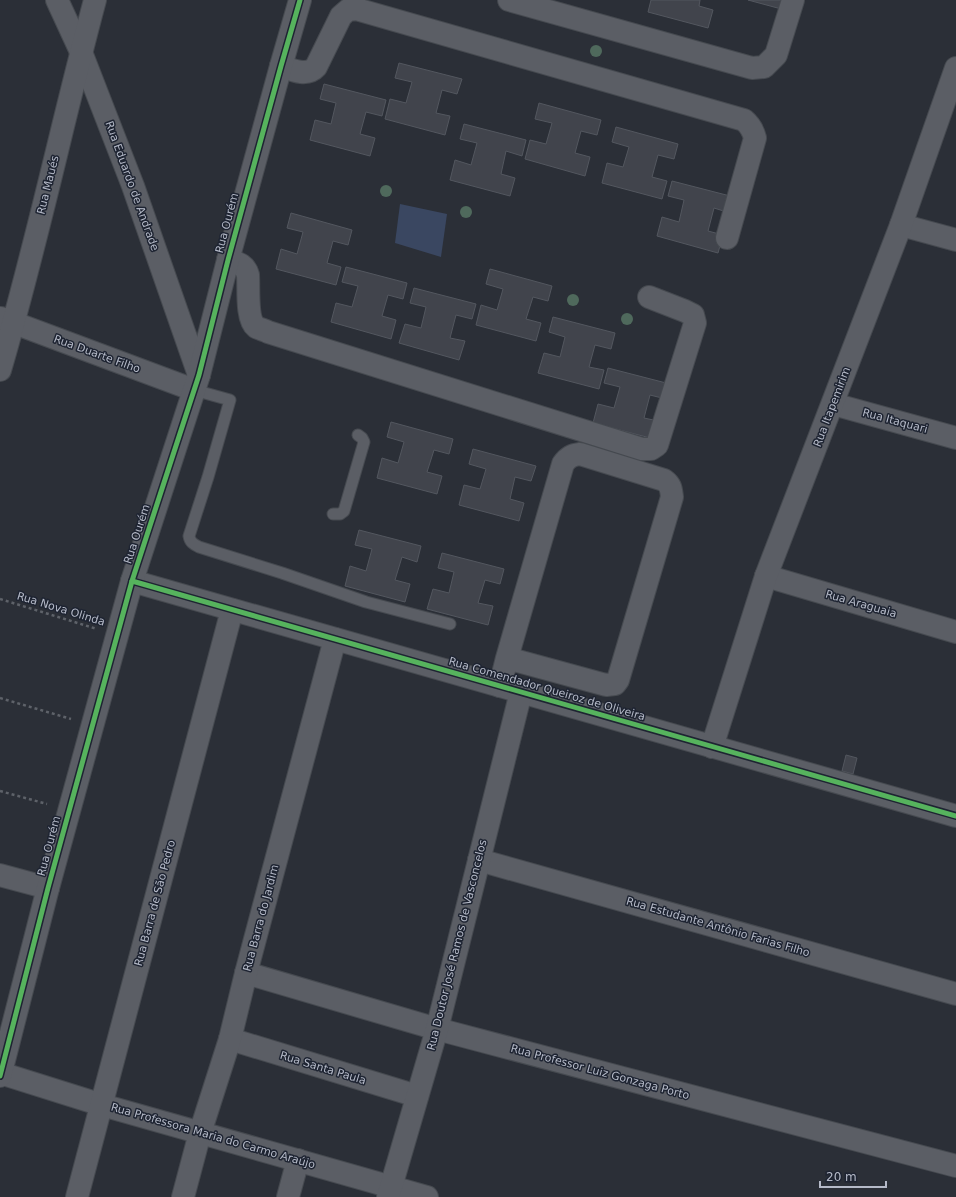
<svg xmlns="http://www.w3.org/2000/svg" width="956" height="1197" font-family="'DejaVu Sans',sans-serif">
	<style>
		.water { fill: #3a4761 }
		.building { fill: #41444c; stroke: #53575f }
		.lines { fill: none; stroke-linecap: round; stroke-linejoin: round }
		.service-casing { stroke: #464a50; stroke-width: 13 }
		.minor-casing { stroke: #464a50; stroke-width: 24 }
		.path { stroke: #5e6269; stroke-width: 2.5; stroke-dasharray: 3 3; stroke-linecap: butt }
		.service { stroke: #5b5e65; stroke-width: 11 }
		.minor { stroke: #5b5e65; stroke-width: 22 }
		.cycleway-casing { stroke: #1e2432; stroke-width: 8 }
		.cycleway { stroke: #56b35d; stroke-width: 5 }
		.tree { fill: #4f695c }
		.labels { text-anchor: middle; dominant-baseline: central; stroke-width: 3; stroke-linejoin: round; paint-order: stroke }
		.street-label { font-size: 11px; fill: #b5bac8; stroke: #1e2432 }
	</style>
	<rect width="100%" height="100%" fill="#2b2f37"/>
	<path class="water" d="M 400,204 L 447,214 L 441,257 L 395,243 Z"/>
	<g class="building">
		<path d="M 651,0 L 700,0 L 699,6 L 713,10 L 708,28 L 648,12 Z"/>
		<path d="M 748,0 L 788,0 L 785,10 Z"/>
		<path d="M 399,63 L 462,79 L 457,94 L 442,90 L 436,113 L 450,116 L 445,135 L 385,119 L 390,99 L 406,103 L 412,82 L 395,78 Z"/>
		<path d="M 324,84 L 386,100 L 382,116 L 366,112 L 360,134 L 375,138 L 370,156 L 310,140 L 315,120 L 331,124 L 336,103 L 320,99 Z"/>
		<path d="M 539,103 L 601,120 L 597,135 L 581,131 L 575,153 L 590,157 L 585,176 L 525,159 L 530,140 L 546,144 L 552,123 L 535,119 Z"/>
		<path d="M 464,124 L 526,140 L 522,156 L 506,151 L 501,174 L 515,178 L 510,196 L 450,180 L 455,160 L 471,165 L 477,143 L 460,139 Z"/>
		<path d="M 616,127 L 678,144 L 674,159 L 658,155 L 652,177 L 667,181 L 662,199 L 602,183 L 607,163 L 623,167 L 629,147 L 612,142 Z"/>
		<path d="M 672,181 L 734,197 L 730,213 L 714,208 L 708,231 L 723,235 L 718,253 L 657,236 L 662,217 L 679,222 L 684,200 L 668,196 Z"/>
		<path d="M 291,213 L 352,230 L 348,245 L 333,241 L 327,263 L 341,267 L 336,285 L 276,269 L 281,249 L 297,254 L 303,232 L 287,228 Z"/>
		<path d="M 346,267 L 407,283 L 403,299 L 388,295 L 382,316 L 396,320 L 391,339 L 331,322 L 336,303 L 352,307 L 358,286 L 342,282 Z"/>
		<path d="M 490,269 L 552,286 L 548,301 L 533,297 L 526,319 L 541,323 L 536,341 L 476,325 L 481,305 L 497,310 L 503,289 L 486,284 Z"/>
		<path d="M 414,288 L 476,304 L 472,319 L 456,315 L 450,338 L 465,341 L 459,360 L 399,343 L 405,324 L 421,328 L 426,307 L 410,303 Z"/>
		<path d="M 553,317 L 615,333 L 611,349 L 595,345 L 589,367 L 604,370 L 599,389 L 538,373 L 544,353 L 560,357 L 565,337 L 549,332 Z"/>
		<path d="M 608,368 L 670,384 L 666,399 L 650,395 L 644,418 L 658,421 L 654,439 L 593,423 L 598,404 L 614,408 L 620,387 L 604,383 Z"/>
		<path d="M 391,422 L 453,439 L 449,454 L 434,450 L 427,472 L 442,476 L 437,494 L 377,478 L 382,458 L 398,463 L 404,442 L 387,437 Z"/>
		<path d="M 473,449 L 536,466 L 531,481 L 515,477 L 510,499 L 524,503 L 519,521 L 459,505 L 464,485 L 480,489 L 486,469 L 469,464 Z"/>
		<path d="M 359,530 L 421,546 L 417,562 L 402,557 L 395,580 L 410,584 L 405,602 L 345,586 L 350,566 L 366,571 L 372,549 L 355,545 Z"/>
		<path d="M 442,553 L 504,569 L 500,584 L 485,580 L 478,603 L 493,606 L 488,625 L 427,609 L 433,589 L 449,593 L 454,572 L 438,568 Z"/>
		<path d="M 846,755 L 857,758 L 853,774 L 842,771 Z"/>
	</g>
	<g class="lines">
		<g class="service-casing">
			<g id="service">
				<path d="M 194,390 L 230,400 L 208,477 L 189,536 C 190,542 193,544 199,547 L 282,573 L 366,602 L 450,624"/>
				<path d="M 333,514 L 340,514 L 344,511 L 364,442 L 362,438 L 358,435"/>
			</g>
		</g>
		<g class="minor-casing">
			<g id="minor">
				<path d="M 57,0 L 81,52 L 133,186 L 199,375"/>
				<path d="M 509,0 L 752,68 L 764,67 L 776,55 L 793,0"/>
				<path d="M 281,66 C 292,70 307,77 316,67 L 341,16 L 348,10 L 356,9 L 744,120 C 750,125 753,130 755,138 L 727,238"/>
				<path d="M 901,225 L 956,240"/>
				<path d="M 228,260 C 238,263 245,264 248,275 C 249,288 246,319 256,327 C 259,329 265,330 268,332 L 642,449 L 651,449 L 657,445 L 695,323 L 693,315 L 685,311 L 649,297"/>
				<path d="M 1,318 L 194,390"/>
				<path d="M 0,370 C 36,248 62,123 95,0"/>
				<path d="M 833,404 L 956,438"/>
				<path d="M 766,576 L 956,632"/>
				<path d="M 132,581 L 956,816"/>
				<path d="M 500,686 L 507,658 L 563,464 C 568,457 572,455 580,454 L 664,480 C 671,485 671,489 672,497 L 618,680 L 615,684 L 606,685 L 507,658"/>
				<path d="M 712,747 L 766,576 L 901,225 L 956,68"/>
				<path d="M 479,860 L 956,994"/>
				<path d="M 0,875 L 48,888"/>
				<path d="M 246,973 L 437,1029 L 956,1166"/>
				<path d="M 230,1039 L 417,1096"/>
				<path d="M 0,1073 L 102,1105 L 427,1197"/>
				<path d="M 0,1076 L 48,888 L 132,581 L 199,375 L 228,260 L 281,66 L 300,0"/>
				<path d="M 77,1197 L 232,610"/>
				<path d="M 183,1197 L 200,1133 L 230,1039 L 246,973 L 335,639"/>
				<path d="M 288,1197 L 298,1160"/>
				<path d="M 388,1197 L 437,1029 L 521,692"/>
			</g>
		</g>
		<g class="path">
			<path d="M 0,599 L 97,629"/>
			<path d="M 0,698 L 71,719"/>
			<path d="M 0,791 L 47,804"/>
		</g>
		<use href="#service" class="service"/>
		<use href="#minor" class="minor"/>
		<g class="cycleway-casing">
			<g id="cycleway">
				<path d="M 132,581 L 956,816"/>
				<path d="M 0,1076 L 48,888 L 132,581 L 199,375 L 228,260 L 281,66 L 300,0"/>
			</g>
		</g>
		<use href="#cycleway" class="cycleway"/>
	</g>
	<g class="tree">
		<circle cx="596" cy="51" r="6"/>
		<circle cx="386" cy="191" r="6"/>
		<circle cx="466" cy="212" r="6"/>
		<circle cx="573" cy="300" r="6"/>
		<circle cx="627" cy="319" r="6"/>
	</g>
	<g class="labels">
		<g class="street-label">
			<text transform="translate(48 185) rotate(-76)">Rua Maués</text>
			<text transform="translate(132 186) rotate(70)">Rua Eduardo de Andrade</text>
			<text transform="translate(227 223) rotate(-75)">Rua Ourém</text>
			<text transform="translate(97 354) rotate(20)">Rua Duarte Filho</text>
			<text transform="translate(832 407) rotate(-69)">Rua Itapemirim</text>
			<text transform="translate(895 421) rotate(15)">Rua Itaquari</text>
			<text transform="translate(137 534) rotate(-72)">Rua Ourém</text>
			<text transform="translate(861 604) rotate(16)">Rua Araguaia</text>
			<text transform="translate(61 609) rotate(17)">Rua Nova Olinda</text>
			<text transform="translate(547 689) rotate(16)">Rua Comendador Queiroz de Oliveira</text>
			<text transform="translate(49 846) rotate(-75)">Rua Ourém</text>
			<text transform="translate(155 903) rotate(-75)">Rua Barra de São Pedro</text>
			<text transform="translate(261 918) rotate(-75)">Rua Barra do Jardim</text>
			<text transform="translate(718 927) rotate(16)">Rua Estudante Antônio Farias Filho</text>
			<text transform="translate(457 945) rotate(-76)">Rua Doutor José Ramos de Vasconcelos</text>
			<text transform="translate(323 1068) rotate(17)">Rua Santa Paula</text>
			<text transform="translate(600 1072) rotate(15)">Rua Professor Luiz Gonzaga Porto</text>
			<text transform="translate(213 1136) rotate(16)">Rua Professora Maria do Carmo Araújo</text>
		</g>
	</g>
	<path d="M820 1181v6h66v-6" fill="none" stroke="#b5bac8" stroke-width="2"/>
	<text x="826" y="1181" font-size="12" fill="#b5bac8" stroke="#1e2432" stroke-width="3" paint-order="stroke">20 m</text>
</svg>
